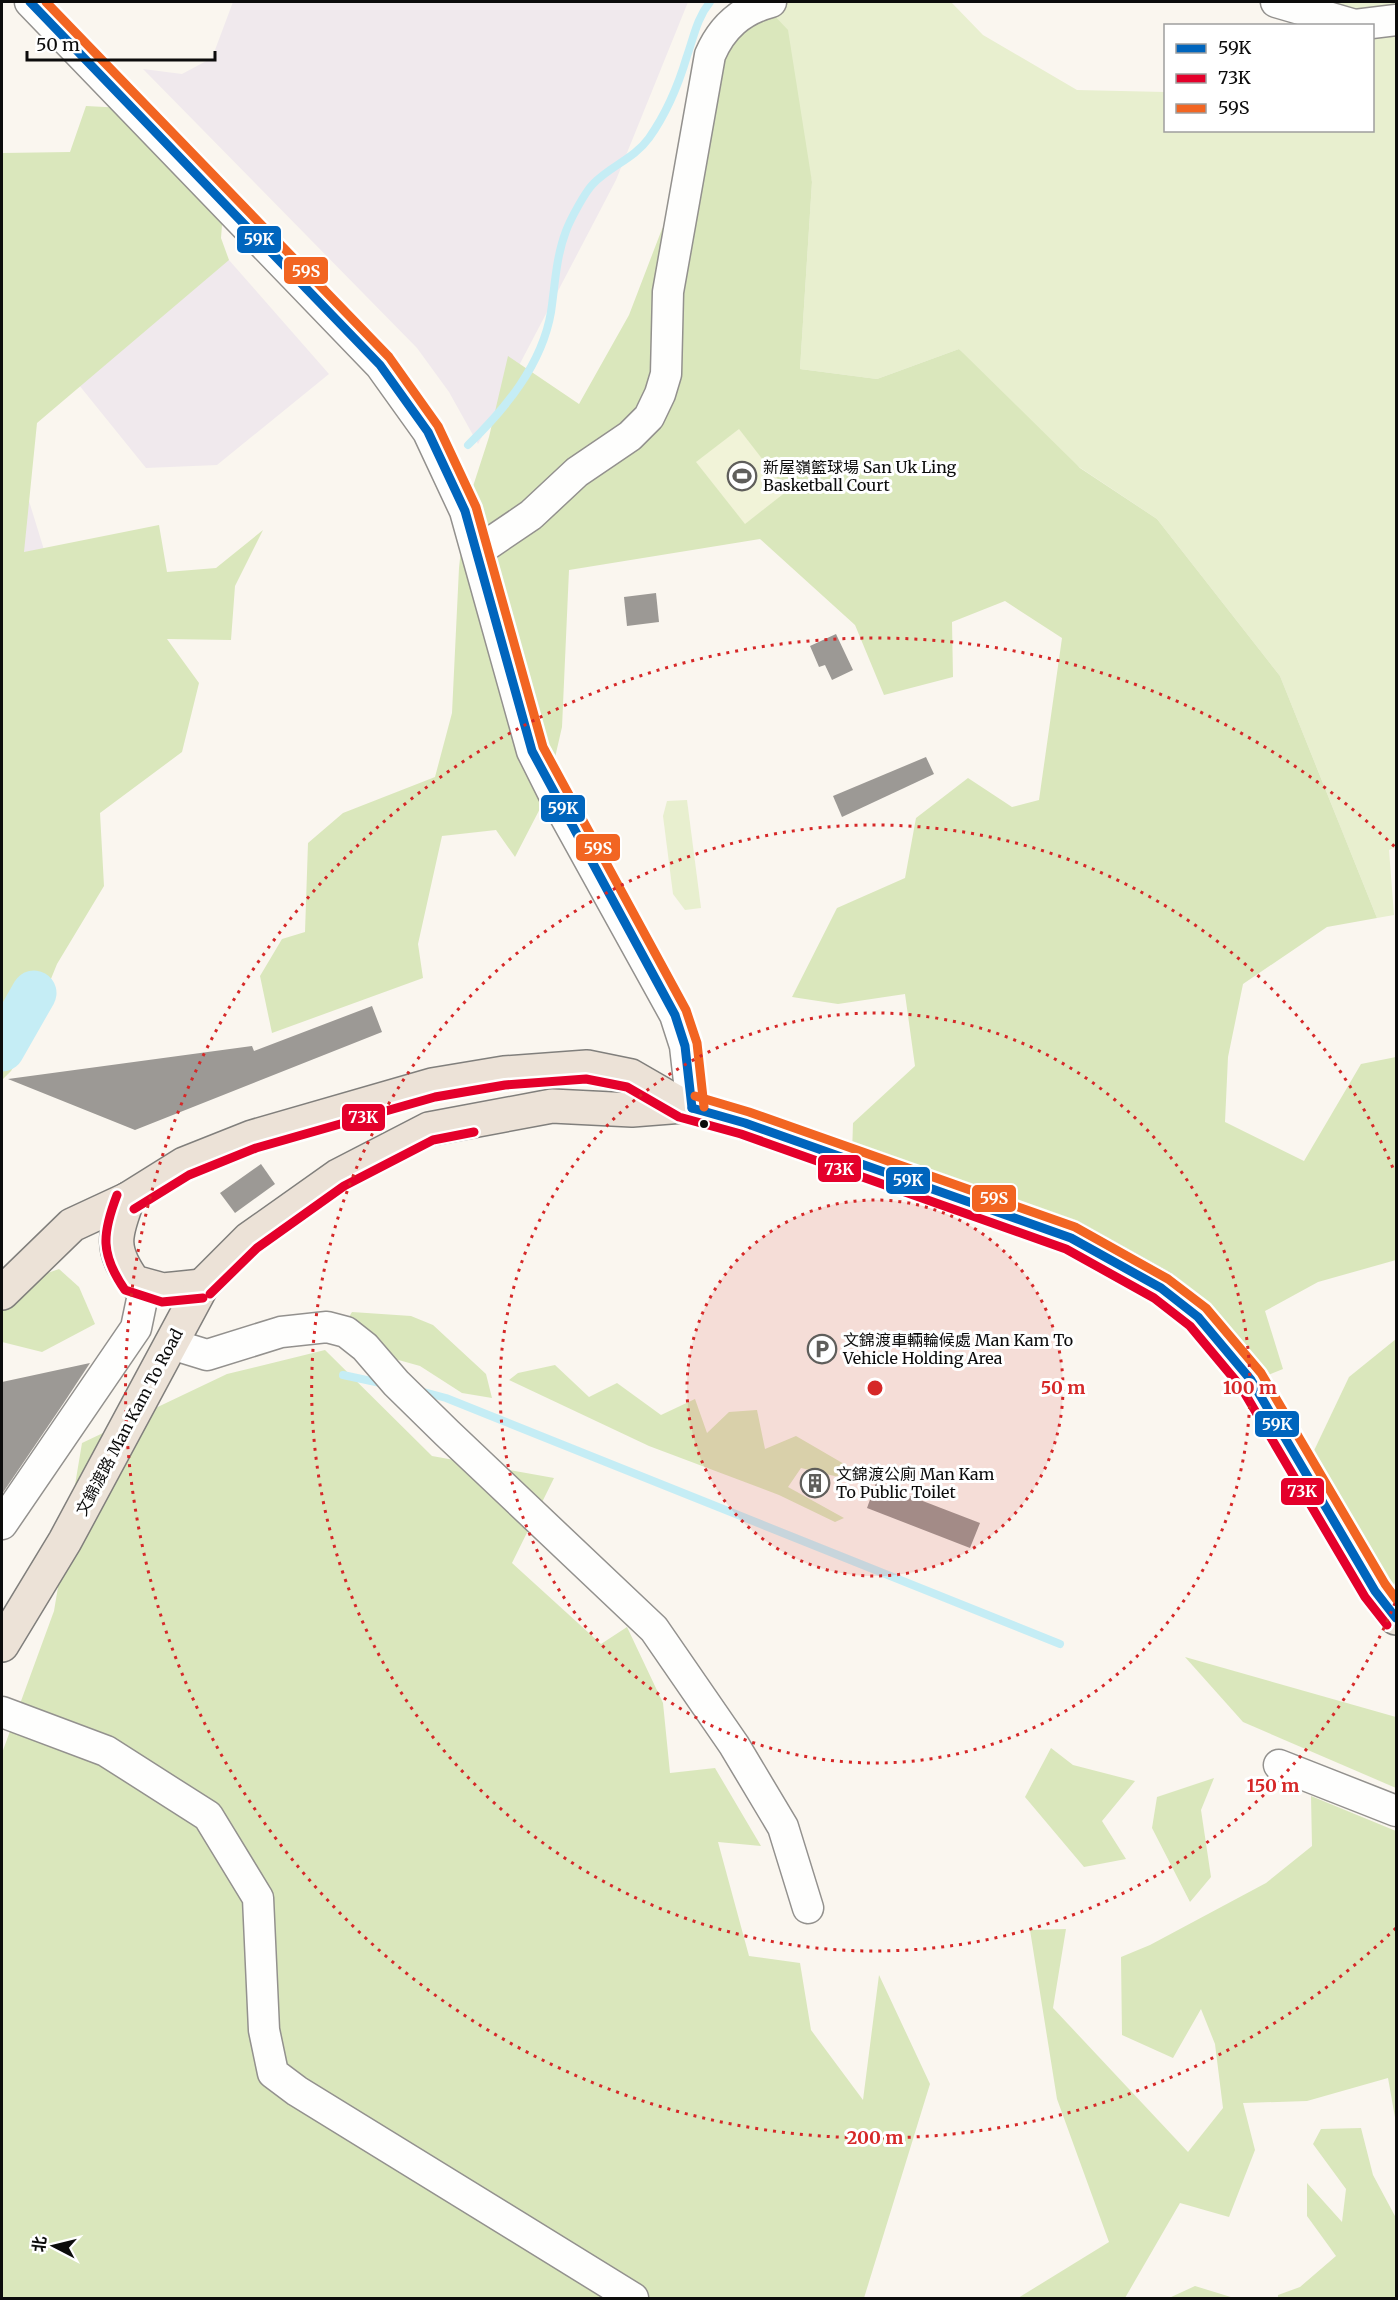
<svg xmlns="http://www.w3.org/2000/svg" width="1398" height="2300" font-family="Merriweather,'Noto Sans SC',serif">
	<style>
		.industrial { fill: #f0e9ed }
		.green { fill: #e8efcf }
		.forest { fill: #dae7bc }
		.pitch { fill: #f1f3d8 }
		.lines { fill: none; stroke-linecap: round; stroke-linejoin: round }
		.stream { stroke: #c5edf5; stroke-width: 8 }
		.river { stroke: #c5edf5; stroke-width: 45 }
		.building { fill: #9c9995 }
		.street-casing { stroke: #93918e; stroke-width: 33 }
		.primary-casing { stroke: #807f7c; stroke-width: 36 }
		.street { stroke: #fefefd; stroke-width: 30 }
		.primary { stroke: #ece2d7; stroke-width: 33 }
		.bus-1-casing { stroke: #fff; stroke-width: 14 }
		.bus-2-casing { stroke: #fff; stroke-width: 14 }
		.bus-3-casing { stroke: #fff; stroke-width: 14 }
		.bus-1 { stroke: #0065bd; stroke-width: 9 }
		.bus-2 { stroke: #e4002b; stroke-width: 9 }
		.bus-3 { stroke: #f26522; stroke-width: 9 }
		.ring { fill: none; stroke: #d62828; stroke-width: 3; stroke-dasharray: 3 6 }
		.bus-dot { fill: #0c0c0c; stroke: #fff; stroke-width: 2 }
		.labels { text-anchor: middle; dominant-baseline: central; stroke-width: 6; stroke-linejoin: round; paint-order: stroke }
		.poi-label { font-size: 16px; fill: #0c0c0c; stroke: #fff; text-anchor: start }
		.street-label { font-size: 16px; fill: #0c0c0c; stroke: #fff }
		.centre { fill: #d62828; stroke: #fff; stroke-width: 3 }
		.ring-label { font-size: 18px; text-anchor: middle; font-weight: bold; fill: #d62828; stroke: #fff; stroke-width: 6; stroke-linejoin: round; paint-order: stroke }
		.line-badge { stroke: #fff; stroke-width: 2 }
		.badge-label { font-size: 16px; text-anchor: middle; font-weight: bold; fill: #fff }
	</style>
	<rect width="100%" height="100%" fill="#faf6ef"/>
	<g class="industrial">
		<path d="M 233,2 L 688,2 L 616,180 L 478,444 L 449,392 L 417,348 L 143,69 L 182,74 L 212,58 Z"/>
		<path d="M 2,177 L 200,227 L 329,374 L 217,465 L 146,468 L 62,364 L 5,423 L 61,605 L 2,652 Z"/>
	</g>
	<g class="green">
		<path d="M 771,2 L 951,2 L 983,35 L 1077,90 L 1165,92 L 1166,130 L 1372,130 L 1372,26 L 1322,25 L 1339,2 L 1396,2 L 1396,847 L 1389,850 L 1394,915 L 1377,918 L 1280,676 L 1157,519 L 1046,445 L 959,349 L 877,379 L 800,369 L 812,182 Z"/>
		<path d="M 687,800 L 701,908 L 685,910 L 673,894 L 663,816 L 667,801 Z"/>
	</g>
	<g class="forest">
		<path d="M 771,12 L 788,30 L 812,182 L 800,369 L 877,379 L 959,349 L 1080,468 L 1157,519 L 1280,676 L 1377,918 L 1327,927 L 1243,984 L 1228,1057 L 1225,1122 L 1304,1161 L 1361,1064 L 1396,1057 L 1396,1260 L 1318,1282 L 1265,1311 L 1283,1369 L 1261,1378 L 1170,1277 L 852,1154 L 853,1123 L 915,1066 L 905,994 L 838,1004 L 792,997 L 837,908 L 905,878 L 916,818 L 968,778 L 1012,807 L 1039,800 L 1062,638 L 1005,601 L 952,622 L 953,677 L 884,695 L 855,625 L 760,539 L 569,570 L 562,727 L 546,797 L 515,857 L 496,830 L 442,836 L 418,944 L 423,978 L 272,1033 L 260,976 L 282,939 L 305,932 L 308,843 L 343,813 L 435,777 L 452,713 L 459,568 L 465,511 L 489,437 L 508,356 L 579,404 L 629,315 L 662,229 L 677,210 L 703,73 L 739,14 Z"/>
		<path d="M 86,106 L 124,108 L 224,200 L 221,238 L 229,260 L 37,423 L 24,552 L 159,525 L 167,572 L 216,568 L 263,530 L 235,586 L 231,640 L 167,639 L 199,683 L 182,752 L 100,813 L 104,886 L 57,964 L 21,1053 L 11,1071 L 2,1080 L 2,153 L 70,152 Z"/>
		<path d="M 59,1269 L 79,1287 L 95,1324 L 42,1352 L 2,1342 L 2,1305 L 39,1276 Z"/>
		<path d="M 352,1312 L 411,1316 L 433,1325 L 486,1374 L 492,1398 L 462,1393 L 420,1366 L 334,1342 Z"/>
		<path d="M 1396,1339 L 1396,1579 L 1390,1598 L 1310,1459 L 1349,1377 Z"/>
		<path d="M 325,1350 L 432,1456 L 554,1478 L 512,1563 L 601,1644 L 627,1627 L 663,1703 L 670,1773 L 715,1768 L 761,1846 L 718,1842 L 749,1956 L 800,1963 L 811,2030 L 863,2100 L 879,1975 L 930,2084 L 864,2298 L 2,2298 L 2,1753 L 54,1611 L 82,1443 L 227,1374 Z"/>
		<path d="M 555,1365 L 589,1397 L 617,1383 L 661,1415 L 695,1399 L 707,1433 L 729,1412 L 757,1410 L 765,1449 L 796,1436 L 863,1475 L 847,1479 L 801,1468 L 788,1487 L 844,1518 L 835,1522 L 779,1495 L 649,1446 L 509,1380 L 518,1373 Z"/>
		<path d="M 1185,1657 L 1396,1717 L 1396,1788 L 1243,1722 Z"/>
		<path d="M 1051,1748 L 1073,1765 L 1135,1781 L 1102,1821 L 1126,1859 L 1084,1867 L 1025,1797 Z"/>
		<path d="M 1214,1778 L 1201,1810 L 1211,1877 L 1190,1902 L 1152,1828 L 1157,1797 Z"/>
		<path d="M 1311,1796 L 1396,1831 L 1396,2123 L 1388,2078 L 1307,2101 L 1243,2103 L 1255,2150 L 1229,2217 L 1180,2203 L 1125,2298 L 1018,2298 L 1109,2242 L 1057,2099 L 1030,1930 L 1066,1929 L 1053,2008 L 1188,2152 L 1223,2108 L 1215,2044 L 1201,2009 L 1173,2058 L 1122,2035 L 1121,1957 L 1150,1945 L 1266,1883 L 1312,1846 Z"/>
		<path d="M 1361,2128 L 1373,2175 L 1396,2218 L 1396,2298 L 1278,2298 L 1278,2295 L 1300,2287 L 1336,2256 L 1307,2216 L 1307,2183 L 1342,2222 L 1346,2189 L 1313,2144 L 1321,2129 Z"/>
		<path d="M 1195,2286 L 1234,2298 L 1169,2298 Z"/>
	</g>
	<path class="pitch" d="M 739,429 L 787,491 L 745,524 L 696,462 Z"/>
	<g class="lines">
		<g class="stream">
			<path d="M 468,445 C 505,409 542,365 551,312 C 555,285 556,257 566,231 C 570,220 585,192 593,184 C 610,166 634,159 649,138 C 666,114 679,83 687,56 C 694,36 697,18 710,2"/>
			<path d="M 343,1375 L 385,1384"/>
			<path d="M 420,1391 L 446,1398 L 1060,1644"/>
		</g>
		<path class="river" d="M 2,1049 L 34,993"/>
	</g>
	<g class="building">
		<path d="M 656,593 L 659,622 L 627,626 L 624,597 Z"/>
		<path d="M 836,634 L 853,670 L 832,680 L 825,665 L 819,667 L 810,646 Z"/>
		<path d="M 926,757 L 934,774 L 842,817 L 833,796 Z"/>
		<path d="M 372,1006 L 382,1032 L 135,1130 L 8,1079 L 252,1046 L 254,1051 Z"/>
		<path d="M 261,1164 L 275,1184 L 235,1213 L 220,1193 Z"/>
		<path d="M 90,1363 L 63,1404 L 2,1494 L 2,1382 Z"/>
		<path d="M 876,1483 L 980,1523 L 970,1548 L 867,1508 Z"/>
	</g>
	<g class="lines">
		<g class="street-casing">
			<g id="street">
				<path d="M 30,2 L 380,365 L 428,432 L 465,511 L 532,751 L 560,807 L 675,1015 L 685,1046 L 692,1108"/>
				<path d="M 1276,2 L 1355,25 L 1396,20"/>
				<path d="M 478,551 L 531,515 L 577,472 L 630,436 L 649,417 L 660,394 L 666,374 L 668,292 L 710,55 C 722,27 741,10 771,2"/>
				<path d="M 177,1332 L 181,1347 L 207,1355 L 281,1332 L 327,1327 L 346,1332 L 365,1347 L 396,1383 L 447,1433 L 654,1629 L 734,1745 L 783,1827 L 808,1908"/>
				<path d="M 2,1524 L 136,1328 L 145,1285"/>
				<path d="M 2,1712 L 106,1751 L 208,1816 L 258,1898 L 264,2030 L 273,2073 L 297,2091 L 633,2298"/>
				<path d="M 1279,1765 L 1396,1811"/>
			</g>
		</g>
		<g class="primary-casing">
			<g id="primary">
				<path d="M 128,1199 C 114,1236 110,1249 134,1282 L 163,1290 L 202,1286"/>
				<path d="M 2,1293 L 72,1225 L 128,1199 L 184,1164 L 252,1137 L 432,1085 L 504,1073 L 587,1067 L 631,1076 L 683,1106 L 745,1123 L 1071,1238 L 1161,1288 L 1198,1317 L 1251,1380 L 1375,1591 L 1396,1618"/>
				<path d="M 2,1645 L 65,1541 L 202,1286 L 249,1239 L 338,1176 L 429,1129 L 552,1106 L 632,1110 L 683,1106"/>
			</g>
		</g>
		<use href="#street" class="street"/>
		<use href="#primary" class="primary"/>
		<g class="bus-1-casing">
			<g id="bus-1">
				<path d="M 30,2 L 380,365 L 428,432 L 465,511 L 532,751 L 675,1015 L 685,1046 L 692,1108"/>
				<path d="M 692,1108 L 745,1123 L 1071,1238 L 1161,1288 L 1198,1317 L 1251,1380 L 1375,1591 L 1396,1618"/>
			</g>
		</g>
		<g class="bus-2-casing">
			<g id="bus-2">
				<path d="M 117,1195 C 102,1234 100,1254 125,1290 L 162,1302 L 203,1298"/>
				<path d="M 134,1209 L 189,1175 L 256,1148 L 435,1097 L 505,1085 L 586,1079 L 627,1087 L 679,1117 L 741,1134 L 1066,1249 L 1154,1298 L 1190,1326 L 1241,1387 L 1365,1597 L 1387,1625"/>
				<path d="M 210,1294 L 257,1248 L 344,1186 L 433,1140 L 474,1132"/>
			</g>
		</g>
		<g class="bus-3-casing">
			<g id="bus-3">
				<path d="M 46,2 L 389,357 L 438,426 L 476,507 L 543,747 L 686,1010 L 697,1043 L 704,1107"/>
				<path d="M 695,1096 L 749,1112 L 1075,1227 L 1168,1279 L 1206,1308 L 1261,1373 L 1385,1584 L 1396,1599"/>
			</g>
		</g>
		<use href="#bus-1" class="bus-1"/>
		<use href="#bus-2" class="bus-2"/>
		<use href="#bus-3" class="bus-3"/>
	</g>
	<circle cx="875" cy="1388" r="188" fill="#d62828" fill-opacity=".12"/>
	<g class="ring">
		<circle cx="875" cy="1388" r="188"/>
		<circle cx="875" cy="1388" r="375"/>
		<path d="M1395 1603A563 563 0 1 1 1395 1173"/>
		<path d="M1396 1928A750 750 0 1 1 1396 848"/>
	</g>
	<defs>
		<g id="stadium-ring" transform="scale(1.5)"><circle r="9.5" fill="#fff" stroke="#5f5e5b" stroke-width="1.5"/><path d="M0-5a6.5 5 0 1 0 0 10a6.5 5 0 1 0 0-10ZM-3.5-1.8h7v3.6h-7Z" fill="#5f5e5b"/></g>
		<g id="parking-ring" transform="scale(1.5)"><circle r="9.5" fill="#fff" stroke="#5f5e5b" stroke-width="1.5"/><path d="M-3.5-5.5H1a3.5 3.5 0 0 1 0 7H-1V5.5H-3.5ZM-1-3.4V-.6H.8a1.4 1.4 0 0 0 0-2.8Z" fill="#5f5e5b"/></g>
		<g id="building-ring" transform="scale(1.5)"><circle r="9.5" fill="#fff" stroke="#5f5e5b" stroke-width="1.5"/><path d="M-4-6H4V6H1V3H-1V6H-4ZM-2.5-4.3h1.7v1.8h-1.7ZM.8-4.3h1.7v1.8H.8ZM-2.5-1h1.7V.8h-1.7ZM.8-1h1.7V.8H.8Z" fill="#5f5e5b"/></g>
	</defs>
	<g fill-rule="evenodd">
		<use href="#stadium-ring" x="742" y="476"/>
		<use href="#parking-ring" x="822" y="1349"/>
		<use href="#building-ring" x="815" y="1483"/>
	</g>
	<circle class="bus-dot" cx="704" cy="1124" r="5"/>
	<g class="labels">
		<g class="poi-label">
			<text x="763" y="467">新屋嶺籃球場 San Uk Ling<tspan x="763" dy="18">Basketball Court</tspan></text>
			<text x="843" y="1340">文錦渡車輛輪候處 Man Kam To<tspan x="843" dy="18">Vehicle Holding Area</tspan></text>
			<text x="836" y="1474">文錦渡公廁 Man Kam<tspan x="836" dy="18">To Public Toilet</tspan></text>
		</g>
		<g class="street-label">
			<text transform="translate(129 1422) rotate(-62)">文錦渡路 Man Kam To Road</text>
		</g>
	</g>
	<circle cx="875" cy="1388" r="9" class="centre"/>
	<g class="ring-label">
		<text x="1063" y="1394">50 m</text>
		<text x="1250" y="1394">100 m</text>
		<text x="1273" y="1792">150 m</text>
		<text x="875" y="2144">200 m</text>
	</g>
	<g class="line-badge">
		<rect x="236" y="225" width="46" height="29" rx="6" fill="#0065bd"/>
		<rect x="283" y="256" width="46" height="29" rx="6" fill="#f26522"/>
		<rect x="540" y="794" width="46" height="29" rx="6" fill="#0065bd"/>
		<rect x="575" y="833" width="46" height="29" rx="6" fill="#f26522"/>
		<rect x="341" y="1103" width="45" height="29" rx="6" fill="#e4002b"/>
		<rect x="817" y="1154" width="45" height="29" rx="6" fill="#e4002b"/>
		<rect x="885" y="1166" width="46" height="29" rx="6" fill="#0065bd"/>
		<rect x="971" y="1184" width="46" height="29" rx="6" fill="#f26522"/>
		<rect x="1254" y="1410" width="46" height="28" rx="6" fill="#0065bd"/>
		<rect x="1280" y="1477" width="45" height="29" rx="6" fill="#e4002b"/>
	</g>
	<g class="badge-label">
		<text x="259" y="245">59K</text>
		<text x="306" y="277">59S</text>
		<text x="563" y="814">59K</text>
		<text x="598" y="854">59S</text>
		<text x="363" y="1123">73K</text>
		<text x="839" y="1175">73K</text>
		<text x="908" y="1186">59K</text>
		<text x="994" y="1204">59S</text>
		<text x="1277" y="1430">59K</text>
		<text x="1302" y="1497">73K</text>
	</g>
	<rect width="1398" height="2300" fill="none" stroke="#0c0c0c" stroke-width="6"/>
	<rect x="1164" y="24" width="210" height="108" fill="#ffffff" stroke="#9e9e9e" stroke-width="1.5"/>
	<rect x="1176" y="44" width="30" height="9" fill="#0065bd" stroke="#9e9e9e" stroke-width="1.5"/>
	<text x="1218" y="54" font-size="18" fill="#0c0c0c">59K</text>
	<rect x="1176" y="74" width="30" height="9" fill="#e4002b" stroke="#9e9e9e" stroke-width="1.5"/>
	<text x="1218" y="84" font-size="18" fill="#0c0c0c">73K</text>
	<rect x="1176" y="104" width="30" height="9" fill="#f26522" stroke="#9e9e9e" stroke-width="1.5"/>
	<text x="1218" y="114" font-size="18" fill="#0c0c0c">59S</text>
	<g transform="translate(54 2246) rotate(277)" stroke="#ffffff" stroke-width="4.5" paint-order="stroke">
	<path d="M0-4.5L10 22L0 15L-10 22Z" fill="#0c0c0c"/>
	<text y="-9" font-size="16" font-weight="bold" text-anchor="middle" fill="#0c0c0c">北</text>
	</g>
	<path d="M27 51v9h188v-9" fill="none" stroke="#0c0c0c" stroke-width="3"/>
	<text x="36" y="51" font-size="18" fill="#0c0c0c" stroke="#ffffff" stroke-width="4.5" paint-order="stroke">50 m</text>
</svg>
